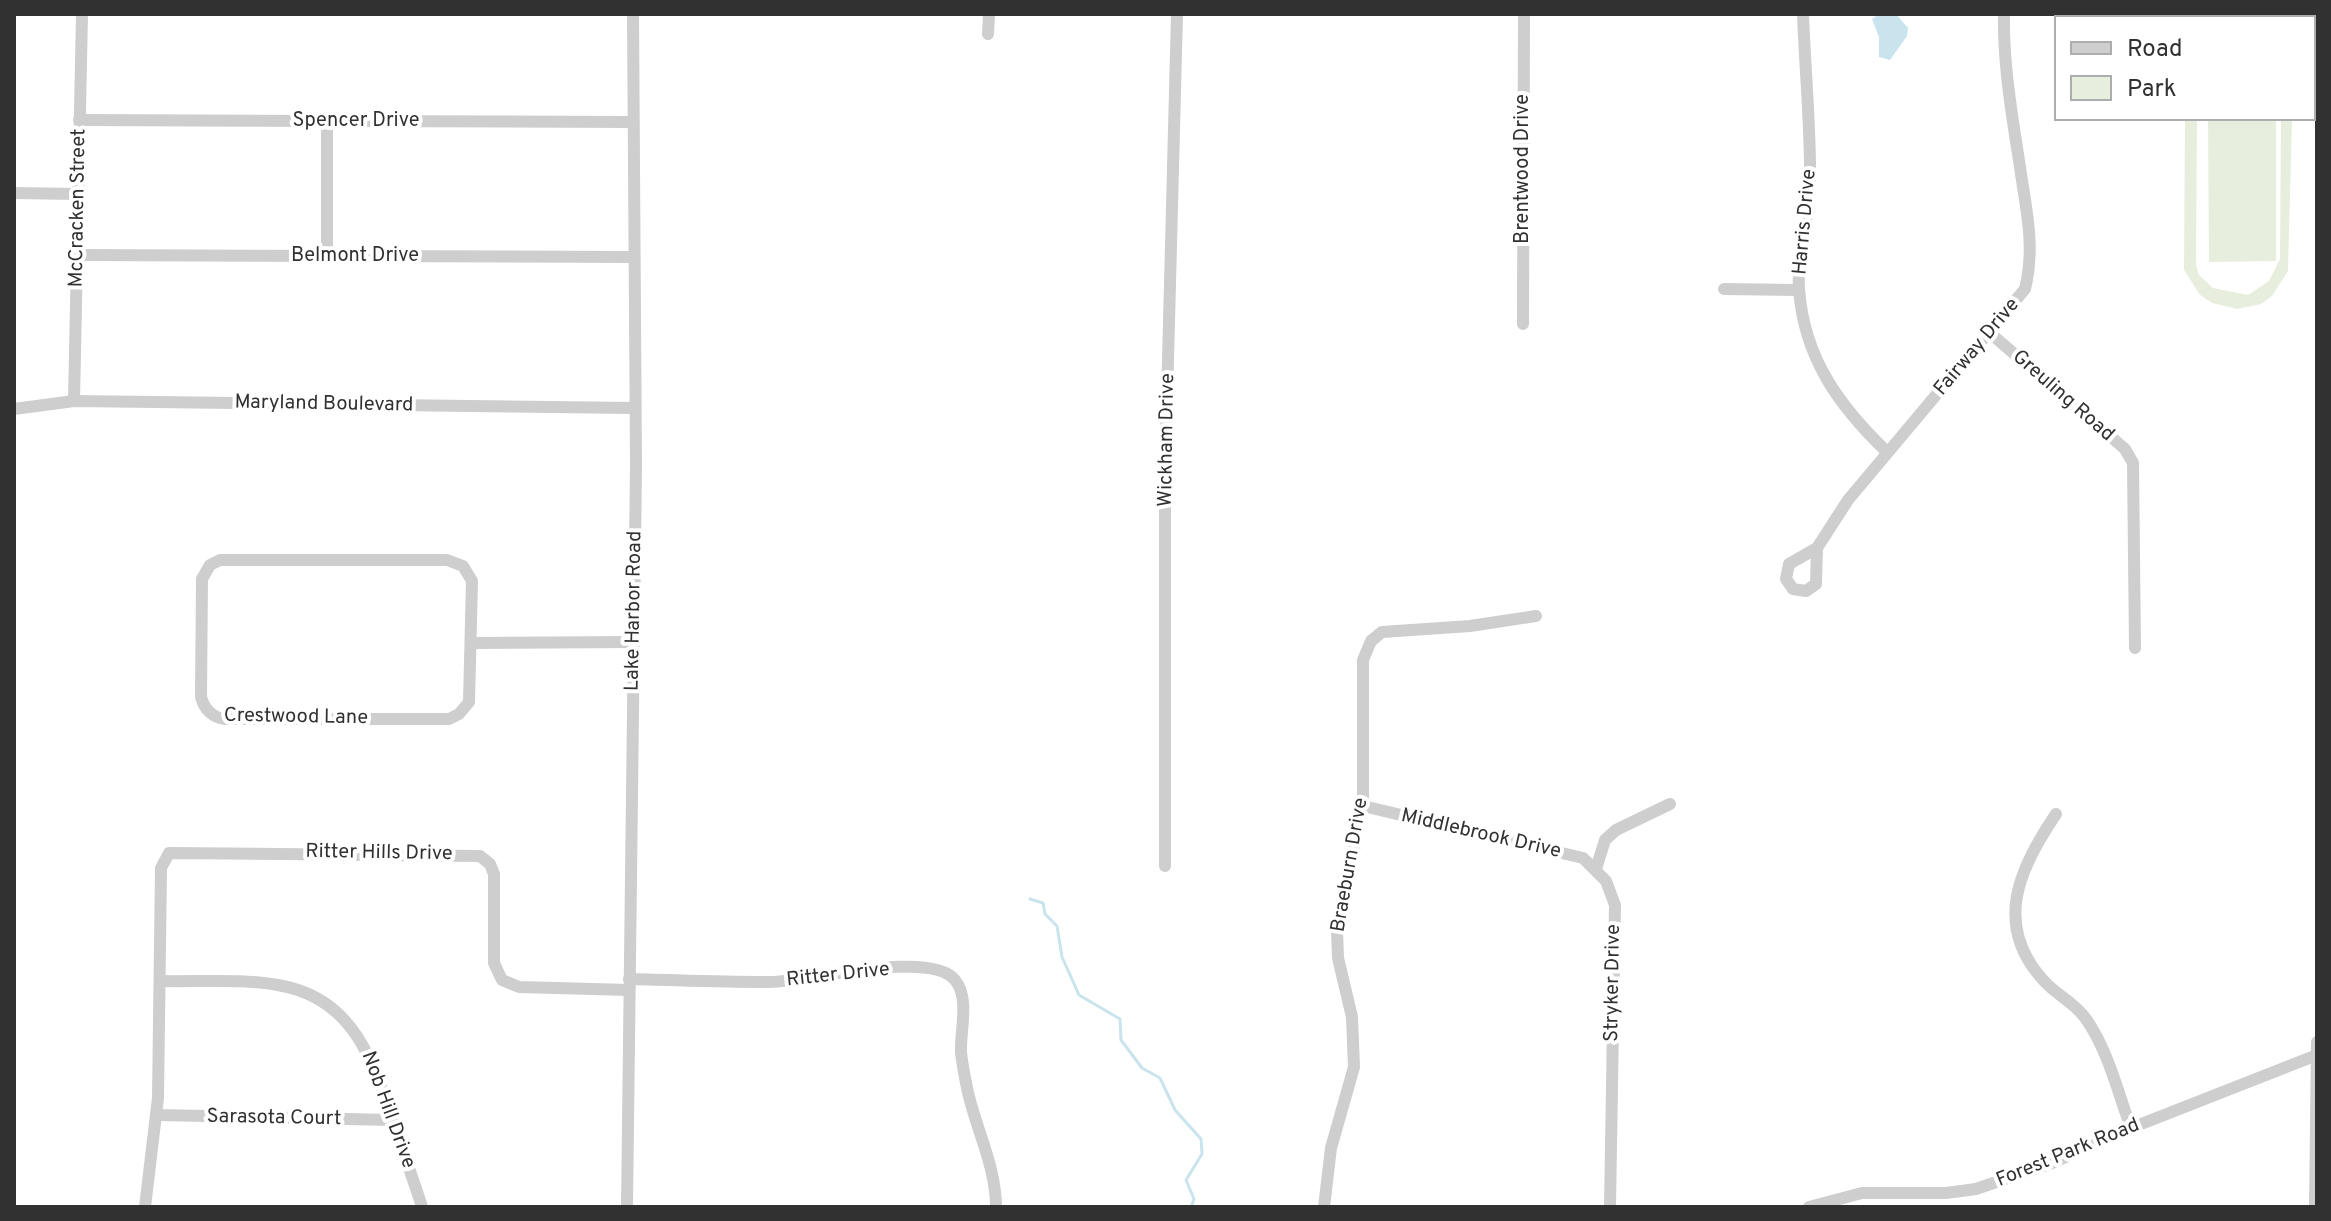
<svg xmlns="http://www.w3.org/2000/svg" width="2331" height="1221" font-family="Overpass,sans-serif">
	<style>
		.green { fill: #e8eede }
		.water { fill: #cae4ee }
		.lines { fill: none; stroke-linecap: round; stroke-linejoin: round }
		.stream { stroke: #cae4ee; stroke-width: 3 }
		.minor { stroke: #cecece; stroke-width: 12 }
		.labels { text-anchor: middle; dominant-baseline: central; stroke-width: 8; stroke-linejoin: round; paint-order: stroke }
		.street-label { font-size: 20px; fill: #313131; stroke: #fff }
	</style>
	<rect width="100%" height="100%" fill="#fff"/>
	<g class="green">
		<path d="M 2185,118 L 2197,118 L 2196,265 L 2199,275 L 2213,288 L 2248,295 L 2269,281 L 2280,259 L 2281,118 L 2292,118 L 2288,271 L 2272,296 L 2261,304 L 2237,309 L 2212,303 L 2200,295 L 2184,270 Z"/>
		<path d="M 2208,118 L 2276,118 L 2276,261 L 2209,262 Z"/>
	</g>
	<path class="water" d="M 1879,14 L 1896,14 L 1908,28 L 1907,36 L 1890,60 L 1879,57 L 1879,37 L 1872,19 Z"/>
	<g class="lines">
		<path class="stream" d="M 1030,899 L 1043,903 L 1045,914 L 1057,926 L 1062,957 L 1079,995 L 1120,1019 L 1121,1040 L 1142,1068 L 1160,1078 L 1175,1110 L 1201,1139 L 1202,1154 L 1186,1180 L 1194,1199 L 1191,1207"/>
		<g class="minor">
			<path d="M 1803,14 C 1805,71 1811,129 1810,185 C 1809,220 1797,254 1799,289 C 1804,358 1839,406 1887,452"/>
			<path d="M 988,34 L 989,14"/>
			<path d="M 79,120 L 633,122"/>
			<path d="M 14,193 L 78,194"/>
			<path d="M 77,255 L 634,257"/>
			<path d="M 327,256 L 327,121"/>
			<path d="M 1724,289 L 1799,290"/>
			<path d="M 1523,324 L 1524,14"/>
			<path d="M 1990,333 L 2125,449 L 2133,463 L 2135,648"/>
			<path d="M 74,401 L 82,14"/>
			<path d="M 14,409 L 74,401 L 635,408"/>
			<path d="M 1817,548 L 1816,584 L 1806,591 L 1793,589 L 1786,579 L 1789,564 L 1817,548 L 1848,500 L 2025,289 C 2035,249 2027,214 2021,174 C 2013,120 2003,68 2004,14"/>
			<path d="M 220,560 L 447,560 L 463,566 L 472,581 L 469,702 L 459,714 L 449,719 L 225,719 C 213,718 204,709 201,697 L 202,579 L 210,565 Z"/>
			<path d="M 472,643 L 634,642"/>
			<path d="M 1363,806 L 1583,858 L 1606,881 L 1615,905 L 1610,1207"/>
			<path d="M 2056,814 C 2019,868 1992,926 2045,982 C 2057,995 2076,1004 2086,1019 C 2108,1050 2118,1093 2131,1128"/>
			<path d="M 1165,866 L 1165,476 L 1177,14"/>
			<path d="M 1596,869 L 1605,840 L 1616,830 L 1670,804"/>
			<path d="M 629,979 C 676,980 723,982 770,982 C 807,982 931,949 955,980 C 970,998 960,1031 961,1052 C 962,1064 965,1077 967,1088 C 975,1127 996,1166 996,1207"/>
			<path d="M 160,981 C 200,982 244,978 283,986 C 353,1000 373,1060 392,1120 C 402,1149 413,1178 422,1207"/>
			<path d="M 157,1115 L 392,1120"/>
			<path d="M 145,1207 L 158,1098 L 161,868 L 169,853 L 480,856 L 490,864 L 494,874 L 494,963 L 502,980 L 519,987 L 629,990"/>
			<path d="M 627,1207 L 636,465 L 633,14"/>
			<path d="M 1324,1207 L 1331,1148 L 1354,1067 L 1352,1017 L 1338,958 L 1337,930 L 1363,806 L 1363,660 L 1371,641 L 1382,632 L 1470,626 L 1536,616"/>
			<path d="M 1809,1207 L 1862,1193 L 1946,1193 L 1976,1189 L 2052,1163 L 2131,1128 L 2317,1055"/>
			<path d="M 2315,1207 L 2317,1042"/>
		</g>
	</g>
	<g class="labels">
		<g class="street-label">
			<text x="356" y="121">Spencer Drive</text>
			<text transform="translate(1523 169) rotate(-90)">Brentwood Drive</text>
			<text transform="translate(78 208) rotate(-89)">McCracken Street</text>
			<text transform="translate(1805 222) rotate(-85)">Harris Drive</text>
			<text x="355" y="256">Belmont Drive</text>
			<text transform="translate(1977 347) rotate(-50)">Fairway Drive</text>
			<text transform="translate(2063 396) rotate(41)">Greuling Road</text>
			<text transform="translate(324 404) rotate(1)">Maryland Boulevard</text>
			<text transform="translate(1167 440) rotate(-89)">Wickham Drive</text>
			<text transform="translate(634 611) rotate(-89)">Lake Harbor Road</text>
			<text transform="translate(296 717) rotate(1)">Crestwood Lane</text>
			<text transform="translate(1481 834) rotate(13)">Middlebrook Drive</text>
			<text transform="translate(379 853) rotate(1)">Ritter Hills Drive</text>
			<text transform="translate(1350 865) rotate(-80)">Braeburn Drive</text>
			<text transform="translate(838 975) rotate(-6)">Ritter Drive</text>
			<text transform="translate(1613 983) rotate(-89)">Stryker Drive</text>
			<text transform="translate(388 1110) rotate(70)">Nob Hill Drive</text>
			<text transform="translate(274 1118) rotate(1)">Sarasota Court</text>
			<text transform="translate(2068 1153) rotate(-22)">Forest Park Road</text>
		</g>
	</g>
	<rect width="2331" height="1221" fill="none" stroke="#313131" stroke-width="32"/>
	<rect x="2055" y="16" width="260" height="104" fill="#ffffff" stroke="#adadad" stroke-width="2"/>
	<rect x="2071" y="42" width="40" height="12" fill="#cecece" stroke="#adadad" stroke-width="2"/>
	<text x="2127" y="56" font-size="24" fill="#313131">Road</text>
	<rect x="2071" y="76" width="40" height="24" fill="#e8eede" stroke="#adadad" stroke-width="2"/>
	<text x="2127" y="96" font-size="24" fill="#313131">Park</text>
</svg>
